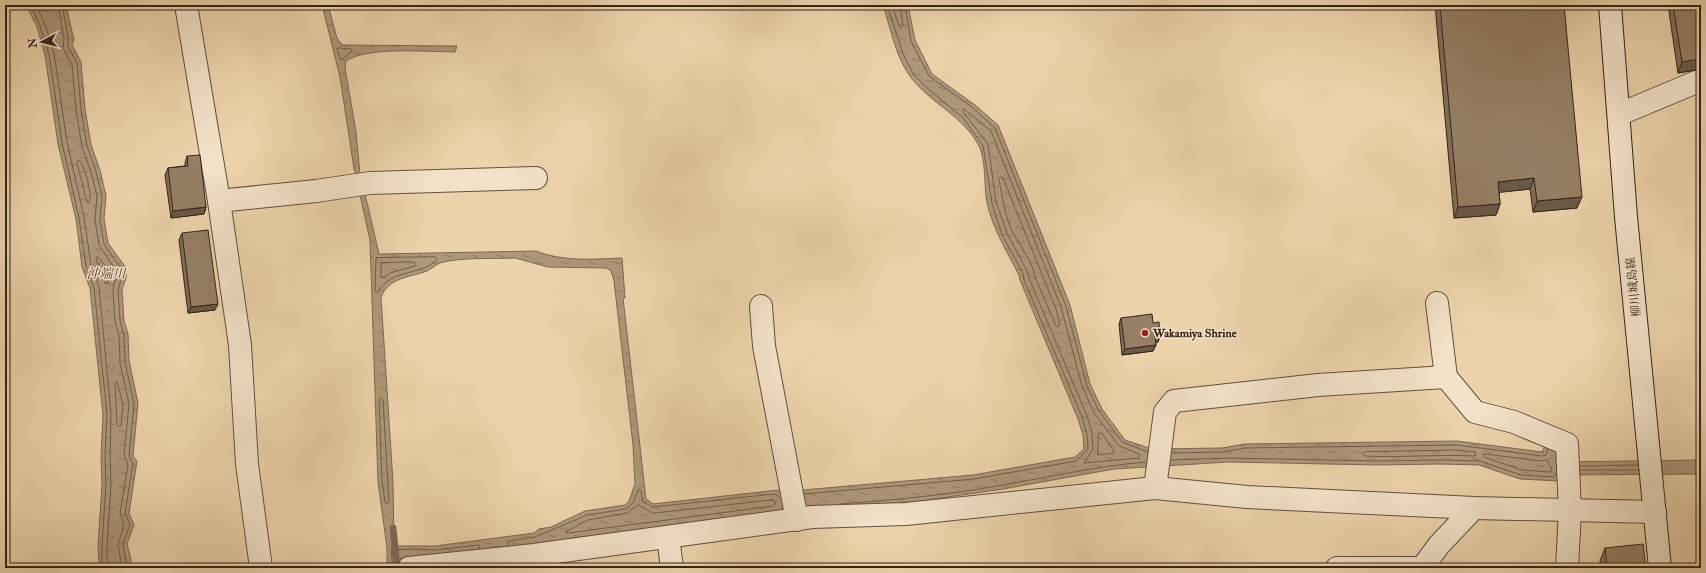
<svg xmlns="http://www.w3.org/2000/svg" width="1706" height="573" font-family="'IM FELL Double Pica','Noto Serif JP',serif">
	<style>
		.water { fill: url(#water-ripples); stroke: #7f6953; fill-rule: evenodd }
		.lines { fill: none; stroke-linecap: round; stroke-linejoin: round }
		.shore { stroke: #735d4a; stroke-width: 1 }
		.stream { stroke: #7f6953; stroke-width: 7 }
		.minor-casing { stroke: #644f3e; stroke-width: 24 }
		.secondary-casing { stroke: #372319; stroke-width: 24 }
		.minor { stroke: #f3e2c9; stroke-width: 22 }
		.secondary { stroke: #f3e2c9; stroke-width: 22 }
		.wall { fill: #816d57; stroke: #372319 }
		.shaded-wall { fill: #695947; stroke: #372319 }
		.building { fill: #967f65; stroke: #372319 }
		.poi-dot { fill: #8f2418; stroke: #f3e2c9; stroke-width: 1.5 }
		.labels { text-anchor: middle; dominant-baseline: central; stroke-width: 3; stroke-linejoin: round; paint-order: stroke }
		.street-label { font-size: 12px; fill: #372319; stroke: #f3e2c9 }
		.poi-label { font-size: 12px; font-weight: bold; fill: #372319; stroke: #f3e2c9; text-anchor: start }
		.water-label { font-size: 13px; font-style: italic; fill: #5b4636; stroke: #f3e2c9 }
	</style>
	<defs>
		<pattern id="water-ripples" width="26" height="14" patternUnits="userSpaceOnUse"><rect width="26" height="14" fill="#af977a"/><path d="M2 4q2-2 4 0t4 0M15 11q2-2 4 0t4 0" fill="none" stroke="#8f7b63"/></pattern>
	</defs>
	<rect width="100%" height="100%" fill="#edd3ac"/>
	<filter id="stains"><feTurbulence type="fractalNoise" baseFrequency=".005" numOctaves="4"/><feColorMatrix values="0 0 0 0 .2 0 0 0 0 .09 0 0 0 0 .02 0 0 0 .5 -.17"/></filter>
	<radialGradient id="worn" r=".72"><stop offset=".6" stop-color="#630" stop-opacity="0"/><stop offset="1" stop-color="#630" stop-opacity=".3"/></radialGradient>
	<g class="water">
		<path d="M 26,5 L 66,5 L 74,40 L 72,45 L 81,62 L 85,109 L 91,145 L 100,170 L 106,196 L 104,219 L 108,243 L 126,268 L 126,278 L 122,289 L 124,321 L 128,334 L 129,361 L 138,403 L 133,456 L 137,461 L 129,513 L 134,525 L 127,544 L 131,560 L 131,568 L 99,568 L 98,545 L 102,485 L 101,456 L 103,415 L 90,288 L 82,267 L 76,219 L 58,144 L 45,55 L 37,27 Z"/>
		<path d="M 322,5 L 328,5 L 337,38 L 342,45 L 457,46 L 455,52 C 427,52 369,46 346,61 L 345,68 L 356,132 L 360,174 L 356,175 L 354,169 L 340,77 Z"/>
		<path d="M 883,5 L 908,5 L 915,40 L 932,74 L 975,105 L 998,125 L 1070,305 L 1090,384 L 1102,409 L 1125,440 L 1152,449 L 1222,448 L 1245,444 L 1457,441 L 1542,452 L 1547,442 L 1556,444 L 1558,462 L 1701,460 L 1701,474 L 1560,475 L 1559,481 L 1520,479 L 1479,465 L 1440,464 L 1377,465 L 1229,462 L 1114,469 L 1003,489 L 906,503 L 809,510 L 785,507 L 778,514 L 510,550 C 498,544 489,546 479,554 L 387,563 L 387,548 L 378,482 L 370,240 L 360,195 L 365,194 L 379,254 L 536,251 C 564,262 593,259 622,258 L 625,298 L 623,298 L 646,499 L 653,504 L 778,490 L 780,493 L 800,493 L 803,490 L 973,475 L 1075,457 L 1084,449 L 1083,435 L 1078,419 L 1020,280 L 1019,275 C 1007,252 993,229 987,203 C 984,187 986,163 980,148 C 966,118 932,104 912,79 C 896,59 891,29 883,5 ZM 515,258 L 548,267 L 606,268 L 611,271 L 614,281 L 633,445 L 635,484 L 629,501 L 625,505 L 585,511 L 551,527 L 539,529 L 534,533 L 435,546 L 394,546 L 393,482 L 381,297 C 389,279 404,278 421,273 C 430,271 435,265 440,263 C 459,257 495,259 515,258 Z"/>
	</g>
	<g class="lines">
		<g class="shore">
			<path d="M 31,5 L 40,26 L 49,54 L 62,143 L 79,218 L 86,266 L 94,288 L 107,414 L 105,456 L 106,485 L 102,545 L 102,568"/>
			<path d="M 36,5 L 45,24 L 54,53 L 67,142 L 84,217 L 91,265 L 99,287 L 111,414 L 110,456 L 111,485 L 107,545 L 107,568"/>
			<path d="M 58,5 L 64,39 L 63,48 L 72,65 L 76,110 L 82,147 L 91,172 L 97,196 L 95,220 L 99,245 L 117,272 L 113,289 L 115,322 L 119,335 L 120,363 L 129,404 L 124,455 L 128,465 L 120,513 L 124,525 L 118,544 L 122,568"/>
			<path d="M 63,5 C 63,20 69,32 68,46 L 77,63 L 81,109 L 87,146 L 96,171 L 102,196 L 100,220 L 104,244 L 122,270 L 122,278 L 118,289 L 120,321 L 124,335 L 125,362 L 134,404 L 129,456 L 133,464 L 125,513 L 130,525 L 123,544 L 127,568"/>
			<path d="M 892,5 L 899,26 L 901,28 L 903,25 L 900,5"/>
			<path d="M 905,5 L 911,41 L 929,76 L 973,108 L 995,128 L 1066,306 L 1087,386 L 1099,411 L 1122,442 L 1148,452"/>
			<path d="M 338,48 L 351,49 L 352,51 L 341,60 L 337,50 Z"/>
			<path d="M 964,109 L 991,131 L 1061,307 L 1082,386 L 1094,413 L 1119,446 L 1139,454 L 1139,458 L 1084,463 L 1093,449 L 1092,433 L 1087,416 L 1029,278 L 1027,271 L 1007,233 L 996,202 L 988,144 L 963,112 Z"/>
			<path d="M 79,160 C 85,165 93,197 89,203 L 87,202 L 77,163 Z"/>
			<path d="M 1001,177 L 1003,178 L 1056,309 L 1060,325 L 1058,327 L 1056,326 L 1035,277 C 1033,262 1020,246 1013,233 C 1005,216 1002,197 999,179 Z"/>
			<path d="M 98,257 L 111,273 L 107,284 L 105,283 L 96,258 Z"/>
			<path d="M 435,257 L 437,260 C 420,276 390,269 378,292 L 375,292 L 376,258 Z"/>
			<path d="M 414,262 L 416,264 L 415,266 L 390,273 L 383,278 L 381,277 L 381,263 Z"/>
			<path d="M 117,382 L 123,404 L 121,426 L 119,427 L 117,425 L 115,384 Z"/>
			<path d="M 381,398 L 383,400 L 389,502 L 387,504 L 385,502 L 382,481 L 379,400 Z"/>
			<path d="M 1099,433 L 1102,433 L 1114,451 L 1114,453 L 1098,455 Z"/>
			<path d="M 1457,450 L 1475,452 L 1476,455 L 1474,456 C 1438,454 1401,458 1365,456 L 1363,454 L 1365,452 Z"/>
			<path d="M 1172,453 L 1222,452 L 1245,448 L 1457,445 L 1542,456 L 1546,455 L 1548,449"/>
			<path d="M 1485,454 L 1541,461 L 1547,460 L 1552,470 L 1550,472 L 1522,470 L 1484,457 L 1483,455 Z"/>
			<path d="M 1171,460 L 1229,458 L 1377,461 L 1441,460 L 1480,461 L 1521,475 L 1554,477 L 1556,474"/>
			<path d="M 1580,466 L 1638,465"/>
			<path d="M 1580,470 L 1638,470"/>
			<path d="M 804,494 L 974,479 L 1076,461 L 1088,449 L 1087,434 L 1082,417 L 1024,280 L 1023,273 L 1002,235 L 992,203 L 983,146 L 964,119 L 926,87 L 914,75 L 903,54 L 887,5"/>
			<path d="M 774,500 L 776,503 L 773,506 L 568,533 L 565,532 L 588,520 L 627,513 L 638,505 L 653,513 Z"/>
			<path d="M 839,504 C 894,500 948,495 1002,485 C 1050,477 1097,466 1146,462"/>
			<path d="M 509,546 L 507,544 L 508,541 L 535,537 L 587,515 L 626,509 L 633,503 L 639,489 L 641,491 L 643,502 L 653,507 L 774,494 L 780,497"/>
			<path d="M 402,558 L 392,559 L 391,550 L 416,549 L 436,550 L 478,545 L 480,546 L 479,549"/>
		</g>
		<path class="stream" d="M 393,528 L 397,568"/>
		<g class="minor-casing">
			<g id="minor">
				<path d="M 186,5 L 219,201 L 240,345 L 247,464 L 261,568"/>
				<path d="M 1620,114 L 1701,80"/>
				<path d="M 219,201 L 316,191 L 370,183 L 536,178"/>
				<path d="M 1437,303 L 1446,377 L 1475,412 L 1514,422 L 1567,444 L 1570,511 L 1567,568"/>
				<path d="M 761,306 L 764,346 L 797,520"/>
				<path d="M 1155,488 L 1165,412 L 1174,401 L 1318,385 L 1446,377"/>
				<path d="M 668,537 L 672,568"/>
				<path d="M 409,568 L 534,555 L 812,517 L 906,514 L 1155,488 L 1247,497 L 1474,508 L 1655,512"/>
				<path d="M 1337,568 L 1414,568"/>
				<path d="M 1422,568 L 1439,545 L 1474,508"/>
			</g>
		</g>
		<g class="secondary-casing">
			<path id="secondary" d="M 1610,5 L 1626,217 L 1660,568"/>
		</g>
		<use href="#minor" class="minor"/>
		<use href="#secondary" class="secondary"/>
	</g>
	<g class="wall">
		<path d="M 1435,5 L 1564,5 L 1577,208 L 1533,212 L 1530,189 L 1499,192 L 1500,204 L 1496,215 L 1454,218 Z"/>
		<path d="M 1668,5 L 1701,5 L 1701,60 L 1699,60 L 1696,70 L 1678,73 Z"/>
		<path d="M 187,156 L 206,207 L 204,214 L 171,218 L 165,175 L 168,168 L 185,166 L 185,163 Z"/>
		<path d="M 182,233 L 215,310 L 188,313 L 179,240 Z"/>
		<path d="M 1121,318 L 1153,323 L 1160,336 L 1158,342 L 1155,342 L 1156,345 L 1153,351 L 1122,355 L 1119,324 Z"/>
		<path d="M 1605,548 L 1646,568 L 1601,568 L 1600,561 Z"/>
	</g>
	<g class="shaded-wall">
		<path d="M 1698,49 L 1701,49 L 1701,60 L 1699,60 L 1696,70 L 1678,73 L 1682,62 Z"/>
		<path d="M 1534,178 L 1530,189 L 1494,193 L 1498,182 Z"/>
		<path d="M 1582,197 L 1577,208 L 1533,212 L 1537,201 Z"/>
		<path d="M 1500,204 L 1496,215 L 1454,218 L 1458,207 Z"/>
		<path d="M 206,207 L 204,214 L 171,218 L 173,211 Z"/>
		<path d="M 218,304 L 215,310 L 188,313 L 191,307 Z"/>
		<path d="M 1155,336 L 1160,336 L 1158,342 L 1152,343 Z"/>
		<path d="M 1156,345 L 1153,351 L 1122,355 L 1125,349 Z"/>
	</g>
	<g class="building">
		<path d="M 1440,5 L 1564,5 L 1582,197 L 1537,201 L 1534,178 L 1498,182 L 1500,204 L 1458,207 Z"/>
		<path d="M 1673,5 L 1701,5 L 1701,49 L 1698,49 L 1700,59 L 1682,62 Z"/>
		<path d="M 200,155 L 206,207 L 173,211 L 168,168 L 188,166 L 187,156 Z"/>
		<path d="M 208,230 L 218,304 L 191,307 L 182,233 Z"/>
		<path d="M 1152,314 L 1153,323 L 1159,322 L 1160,336 L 1155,336 L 1156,345 L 1125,349 L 1121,318 Z"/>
		<path d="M 1643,544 L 1646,568 L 1597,568 L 1607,567 L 1605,548 Z"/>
	</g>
	<circle class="poi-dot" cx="1145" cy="333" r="4"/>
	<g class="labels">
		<g class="street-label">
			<text transform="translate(1634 287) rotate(-96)">柳川城島線</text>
		</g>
		<g class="poi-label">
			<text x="1153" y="333">Wakamiya Shrine</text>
		</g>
		<g class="water-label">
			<text x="106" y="274">沖端川</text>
		</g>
	</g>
	<rect width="1706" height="573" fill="none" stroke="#edd3ac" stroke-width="20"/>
	<rect x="6" y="6" width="1694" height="561" fill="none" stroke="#372319" stroke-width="2"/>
	<rect x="10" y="10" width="1686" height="553" fill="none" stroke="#372319"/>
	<g transform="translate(42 42) rotate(263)" stroke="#f3e2c9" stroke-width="3" paint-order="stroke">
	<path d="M0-3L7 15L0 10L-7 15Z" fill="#372319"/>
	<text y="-6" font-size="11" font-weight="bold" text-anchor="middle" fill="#372319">N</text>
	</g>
	<rect width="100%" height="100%" filter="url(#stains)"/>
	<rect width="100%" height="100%" fill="url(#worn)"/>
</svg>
